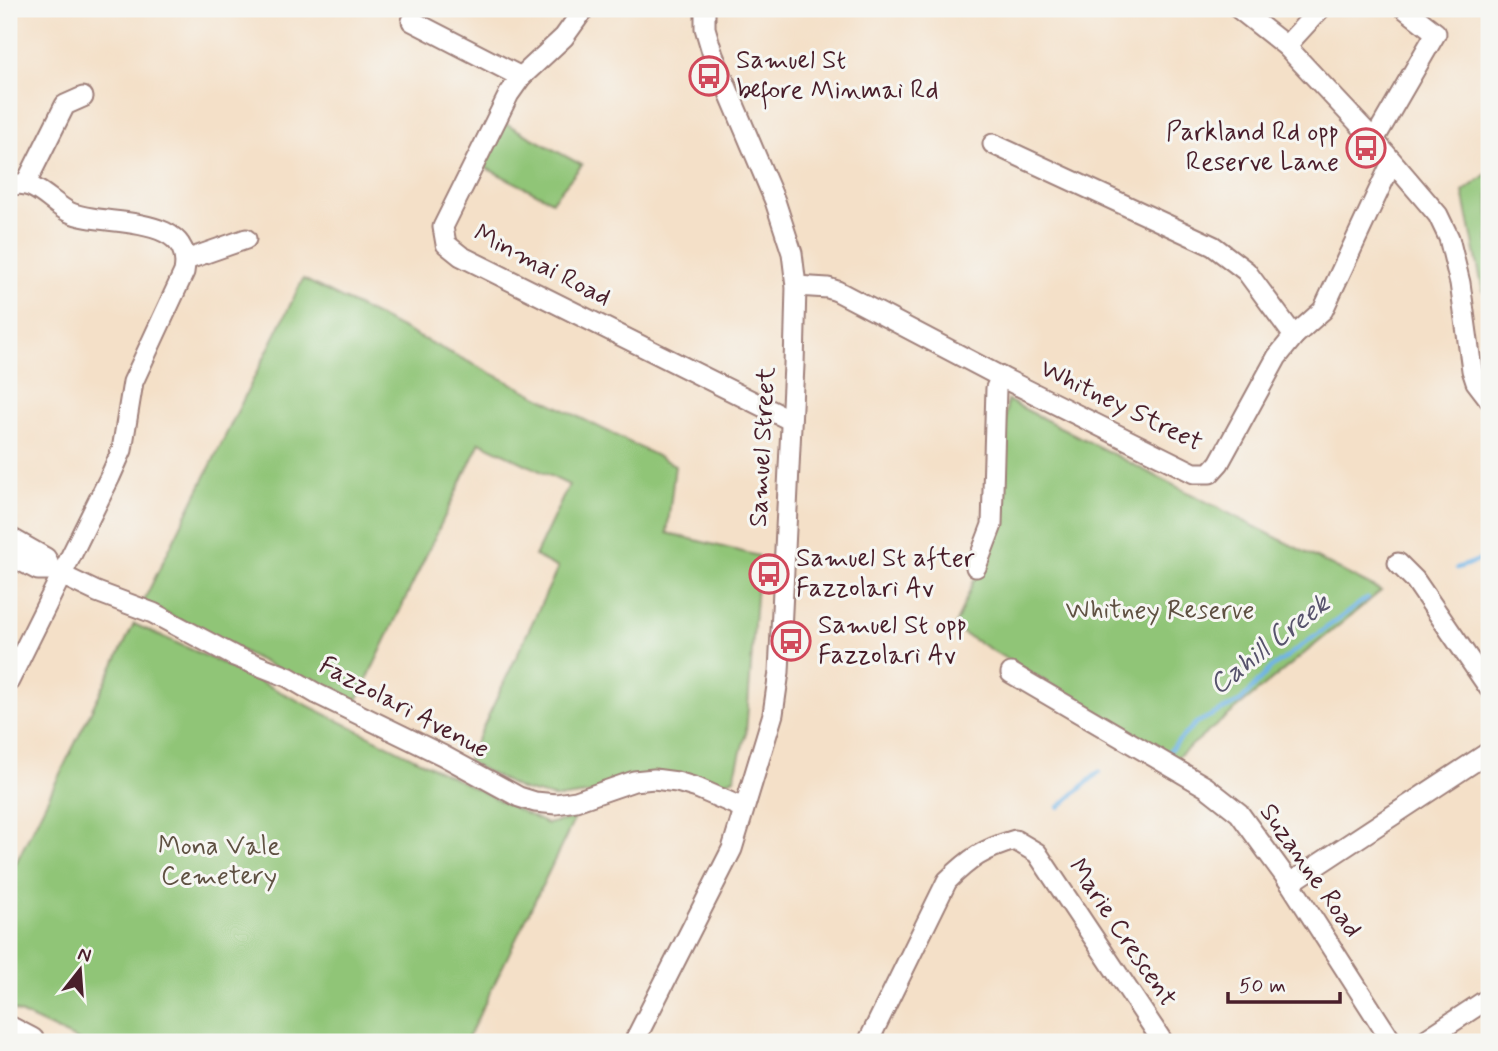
<svg xmlns="http://www.w3.org/2000/svg" width="1498" height="1051" font-family="Mynerve,sans-serif">
	<style>
		.green { fill: #90c577; stroke: #6d7251; stroke-width: 2 }
		.lines { fill: none; stroke-linecap: round; stroke-linejoin: round }
		.stream { stroke: #70b4e6; stroke-width: 4.5 }
		.minor-casing { stroke: #9f807a; stroke-width: 23 }
		.highway-casing { stroke: #9f807a; stroke-width: 32 }
		.minor { stroke: #fff; stroke-width: 19 }
		.highway { stroke: #fff; stroke-width: 28 }
		.labels { text-anchor: middle; dominant-baseline: central; stroke-width: 6; stroke-linejoin: round; paint-order: stroke }
		.poi-label { font-size: 26px; fill: #4a1f2b; stroke: #f6f6f2; text-anchor: start }
		.street-label { font-size: 26px; fill: #4a1f2b; stroke: #f6f6f2 }
		.park-label { font-size: 26px; fill: #5f5142; stroke: #f6f6f2 }
		.water-label { font-size: 28px; font-style: italic; fill: #57536c; stroke: #f6f6f2 }
	</style>
	<rect width="100%" height="100%" fill="#f6f6f2"/>
	<filter id="ink" filterUnits="userSpaceOnUse"><feTurbulence type="fractalNoise" baseFrequency=".0143" numOctaves="2"/><feDisplacementMap in="SourceGraphic" scale="14" xChannelSelector="R" yChannelSelector="G"/><feConvolveMatrix kernelMatrix="1 2 1 2 8 2 1 2 1" color-interpolation-filters="sRGB"/></filter>
	<filter id="wash" filterUnits="userSpaceOnUse"><feTurbulence type="fractalNoise" baseFrequency=".00686" numOctaves="4" result="noise"/><feDisplacementMap in="SourceGraphic" scale="28" xChannelSelector="R" yChannelSelector="G"/><feGaussianBlur stdDeviation="1.57" result="paint"/><feColorMatrix in="noise" values="0 0 0 0 0 0 0 0 0 0 0 0 0 0 0 0 0 1.4 0 .05"/><feComposite in="paint" operator="in"/></filter>
	<g filter="url(#wash)">
		<rect width="100%" height="100%" fill="#f4e0c8"/>
		<g class="green">
			<path d="M 501,121 L 582,165 L 552,201 L 480,165 Z"/>
			<path d="M 1489,172 L 1489,296 L 1483,291 L 1463,192 Z"/>
			<path d="M 303,279 L 675,465 L 667,533 L 759,556 L 746,733 L 734,778 L 721,784 L 700,779 L 557,798 L 520,789 L 467,761 L 558,568 L 535,556 L 569,485 L 480,442 L 354,707 L 143,602 Z"/>
			<path d="M 1007,400 L 1381,591 L 1176,758 L 954,628 L 1001,516 Z"/>
			<path d="M 134,624 L 226,665 L 547,824 L 575,818 L 466,1042 L 82,1042 L 9,1008 L 9,877 Z"/>
		</g>
		<g class="lines">
			<g class="stream">
				<path d="M 1457,568 L 1489,557"/>
				<path d="M 1168,752 L 1196,723 L 1241,701 L 1270,669 L 1367,598"/>
				<path d="M 1059,807 L 1099,772"/>
			</g>
		</g>
	</g>
	<g filter="url(#ink)">
		<g class="lines">
			<g class="minor-casing">
				<g id="minor">
					<path d="M 584,9 L 564,37 L 521,77 L 509,94 L 443,227 L 446,244 L 461,256 L 790,420"/>
					<path d="M 1239,9 L 1286,46 L 1374,140 L 1438,215 L 1449,238 L 1460,283 L 1472,370 L 1476,382 L 1489,399"/>
					<path d="M 412,21 L 521,77"/>
					<path d="M 1286,46 L 1320,9"/>
					<path d="M 1374,140 L 1436,33 L 1405,9"/>
					<path d="M 993,144 L 1213,246 L 1246,271 L 1294,336"/>
					<path d="M 26,183 L 65,105 L 83,97"/>
					<path d="M 9,187 C 30,175 51,203 69,212 C 101,228 195,211 184,272 L 133,382 L 122,450 L 110,477 L 9,681"/>
					<path d="M 186,260 L 246,239"/>
					<path d="M 796,286 L 828,288 L 837,291 L 1001,377 L 1194,473 L 1210,473 L 1219,463 L 1277,357 L 1294,336 L 1323,310 L 1392,162"/>
					<path d="M 9,537 L 46,558 L 51,570"/>
					<path d="M 9,555 L 38,570 L 51,570 L 97,592 L 153,613 L 234,656 L 288,677 L 317,694 L 442,755 L 519,797 L 535,802 L 556,804 L 576,801 L 634,781 L 654,779 L 677,782 L 697,788 L 743,808"/>
					<path d="M 1398,563 L 1415,580 L 1489,688"/>
					<path d="M 976,567 L 992,525 L 996,388 L 1001,377"/>
					<path d="M 1011,673 L 1206,787 L 1239,813 L 1290,883 L 1392,1042"/>
					<path d="M 1290,883 L 1489,752"/>
					<path d="M 634,1042 L 732,849 L 773,714 L 779,672 L 794,365 L 796,286 L 792,253 L 775,201 L 713,55 L 705,28 L 705,9"/>
					<path d="M 868,1042 L 947,881 C 970,858 984,849 1015,840 L 1037,853 L 1163,1042"/>
					<path d="M 1422,1042 L 1489,998"/>
				</g>
			</g>
			<g class="highway-casing">
				<path id="highway" d="M 9,1031 L 30,1042"/>
			</g>
			<use href="#minor" class="minor"/>
			<use href="#highway" class="highway"/>
		</g>
	</g>
	<defs>
		<g id="bus-ring" transform="scale(2.0125)"><circle r="9.5" fill="#f6f6f2" stroke="#d1495b" stroke-width="1.5"/><path d="M-5-6H5V4H4V6H2V4H-2V6H-4V4H-5ZM-3.5-4V0h7V-4ZM-3.5 1.2v1.5H-2V1.2ZM2 1.2v1.5H3.5V1.2Z" fill="#d1495b"/></g>
	</defs>
	<g fill-rule="evenodd">
		<use href="#bus-ring" x="709" y="76"/>
		<use href="#bus-ring" x="1366" y="148"/>
		<use href="#bus-ring" x="769" y="574"/>
		<use href="#bus-ring" x="791" y="641"/>
	</g>
	<g class="labels">
		<g class="poi-label">
			<text x="736" y="61">Samuel St<tspan x="736" dy="30">before Minmai Rd</tspan></text>
			<text x="1339" y="133" text-anchor="end">Parkland Rd opp<tspan x="1339" dy="30">Reserve Lane</tspan></text>
			<text x="796" y="559">Samuel St after<tspan x="796" dy="30">Fazzolari Av</tspan></text>
			<text x="818" y="626">Samuel St opp<tspan x="818" dy="30">Fazzolari Av</tspan></text>
		</g>
		<g class="street-label">
			<text transform="translate(542 266) rotate(27)">Minmai Road</text>
			<text transform="translate(1121 406) rotate(26)">Whitney Street</text>
			<text transform="translate(763 447) rotate(-87)">Samuel Street</text>
			<text transform="translate(404 708) rotate(28)">Fazzolari Avenue</text>
			<text transform="translate(1310 871) rotate(55)">Suzanne Road</text>
			<text transform="translate(1122 933) rotate(56)">Marie Crescent</text>
		</g>
		<g class="park-label">
			<text x="1160" y="611">Whitney Reserve</text>
			<text x="219" y="847">Mona Vale<tspan x="219" dy="30">Cemetery</tspan></text>
		</g>
		<g class="water-label">
			<text transform="translate(1270 645) rotate(-38)">Cahill Creek</text>
		</g>
	</g>
	<rect width="1498" height="1051" fill="none" stroke="#f6f6f2" stroke-width="35"/>
	<g transform="translate(80 970) rotate(17)" stroke="#f6f6f2" stroke-width="5" paint-order="stroke">
	<path d="M0-5L12 26L0 18L-12 26Z" fill="#4a1f2b"/>
	<text y="-10" font-size="19" font-weight="bold" text-anchor="middle" fill="#4a1f2b">N</text>
	</g>
	<path d="M1228 992v10h112v-10" fill="none" stroke="#4a1f2b" stroke-width="3.5"/>
	<text x="1239" y="992" font-size="21" fill="#4a1f2b" stroke="#f6f6f2" stroke-width="5" paint-order="stroke">50 m</text>
</svg>
